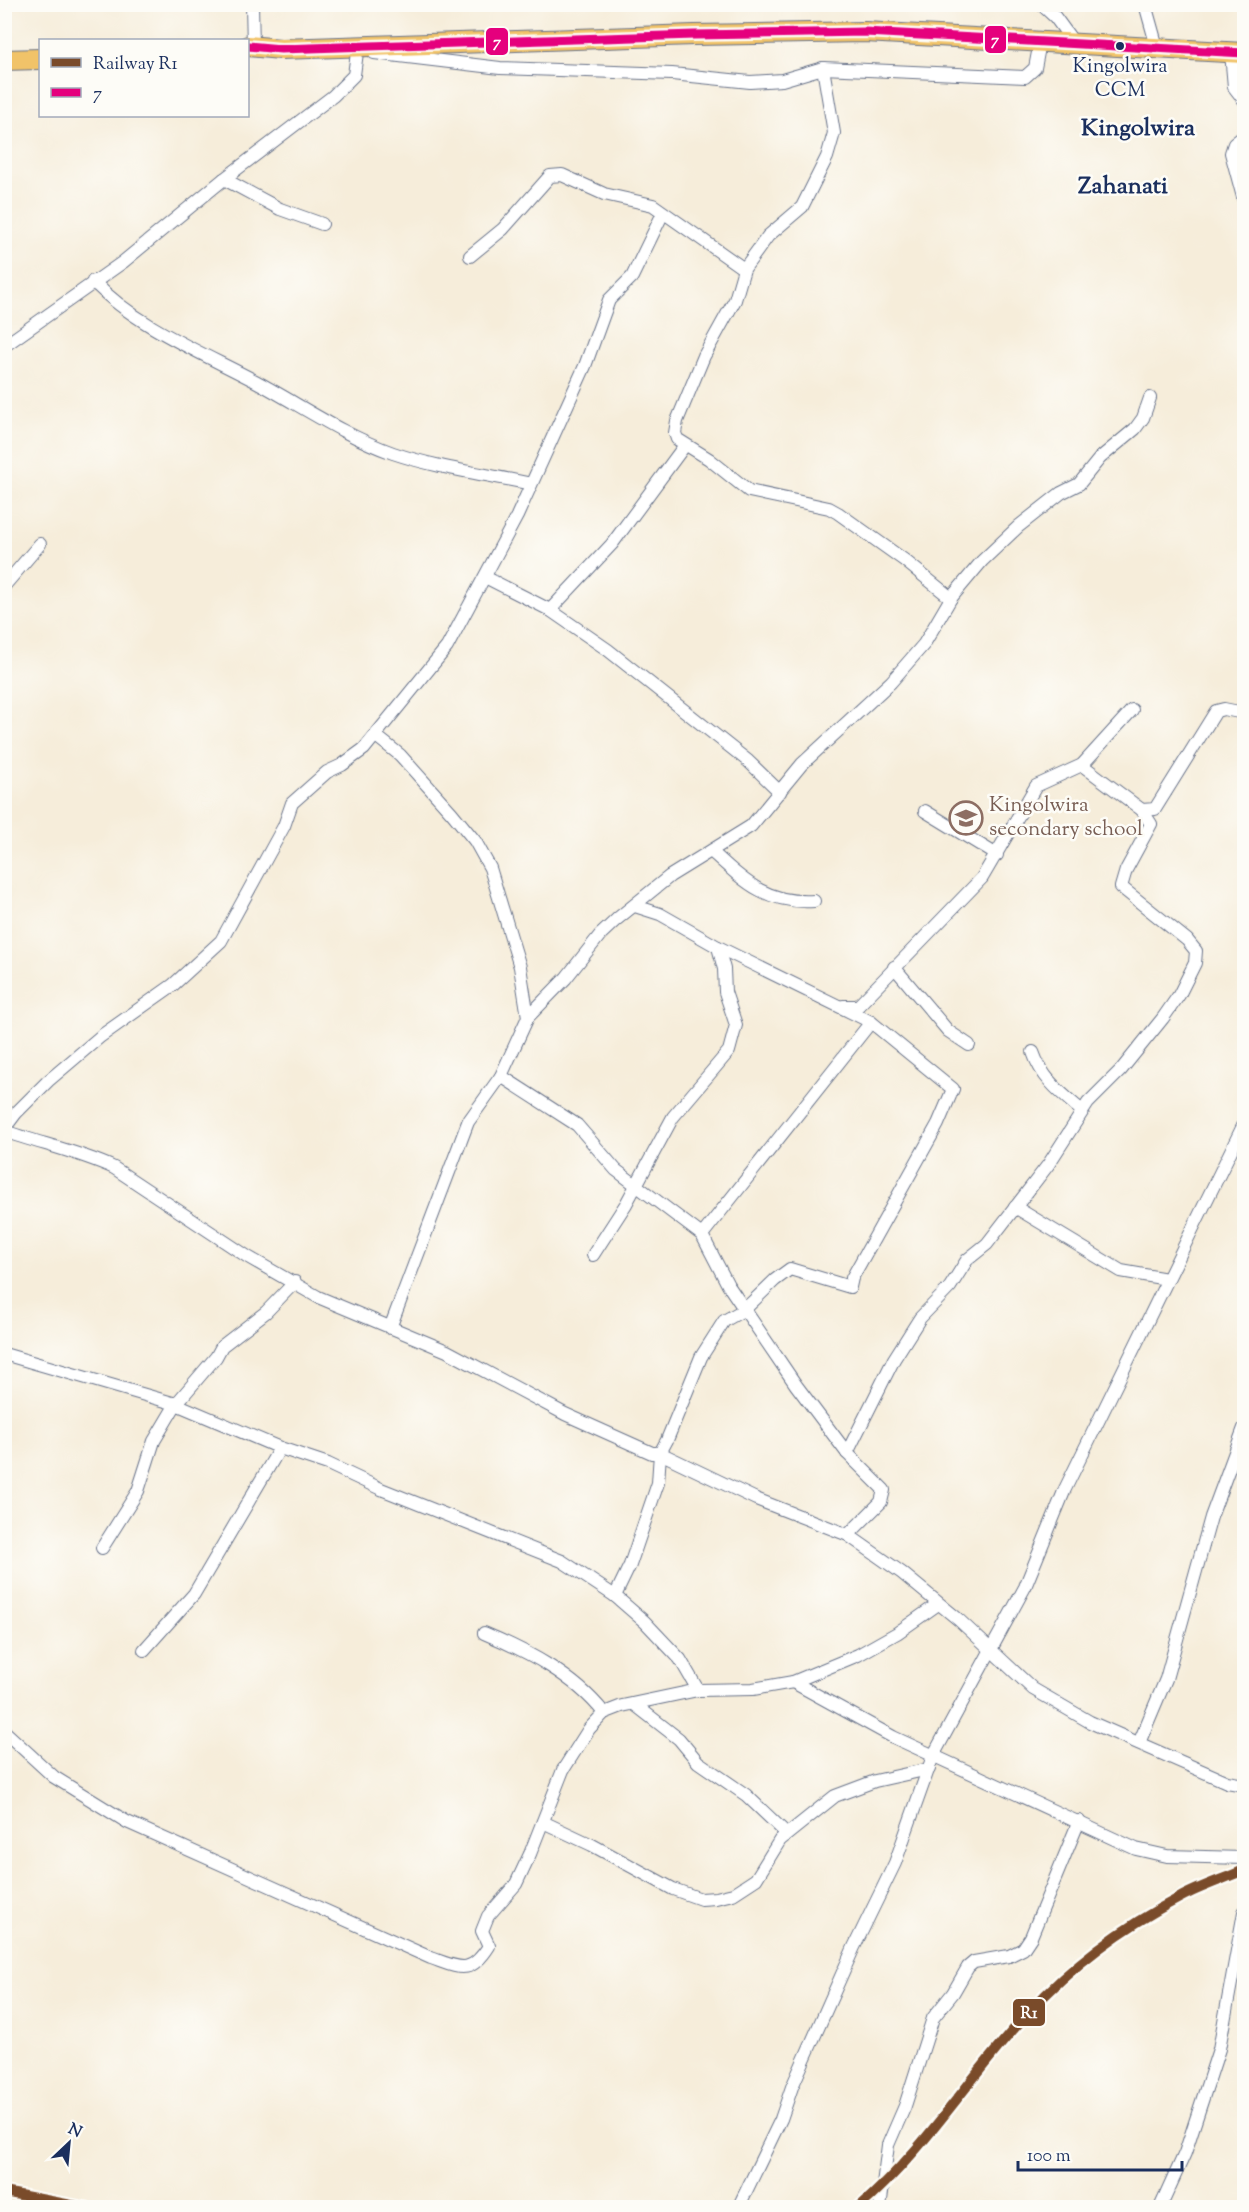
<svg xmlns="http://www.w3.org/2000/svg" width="1249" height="2212" font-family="'Sorts Mill Goudy',serif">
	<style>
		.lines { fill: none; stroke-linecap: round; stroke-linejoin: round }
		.minor-casing { stroke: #687289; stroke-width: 14 }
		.trunk-casing { stroke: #687289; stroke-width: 22 }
		.minor { stroke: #fff; stroke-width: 12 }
		.trunk { stroke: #f1c369; stroke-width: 20 }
		.bus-1-casing { stroke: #fdfcf7; stroke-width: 14 }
		.bus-1 { stroke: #e5007d; stroke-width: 9 }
		.rail-1-casing { stroke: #fdfcf7; stroke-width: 15 }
		.rail-1 { stroke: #7a4b2a; stroke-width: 10 }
		.bus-dot { fill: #1b2f5e; stroke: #fdfcf7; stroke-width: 2 }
		.labels { text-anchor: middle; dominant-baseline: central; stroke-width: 5; stroke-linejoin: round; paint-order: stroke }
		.bus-label { font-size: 20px; fill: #1b2f5e; stroke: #fdfcf7 }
		.education-label { font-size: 21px; fill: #785e54; stroke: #fdfcf7; text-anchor: start }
		.quarter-label { font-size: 24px; font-weight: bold; fill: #1b2f5e; stroke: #fdfcf7 }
		.line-badge { stroke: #fdfcf7; stroke-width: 2 }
		.badge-label { font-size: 16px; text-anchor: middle; font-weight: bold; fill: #fff }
	</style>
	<rect width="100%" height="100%" fill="#fdfcf7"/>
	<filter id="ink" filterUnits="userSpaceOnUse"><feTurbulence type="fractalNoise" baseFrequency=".0167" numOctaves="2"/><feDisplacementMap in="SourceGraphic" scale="12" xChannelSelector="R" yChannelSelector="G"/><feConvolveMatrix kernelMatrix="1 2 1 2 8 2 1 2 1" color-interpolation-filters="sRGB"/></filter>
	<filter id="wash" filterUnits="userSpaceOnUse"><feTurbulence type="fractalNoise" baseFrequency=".008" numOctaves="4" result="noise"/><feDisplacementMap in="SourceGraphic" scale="24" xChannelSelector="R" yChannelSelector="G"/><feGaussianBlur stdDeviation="1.35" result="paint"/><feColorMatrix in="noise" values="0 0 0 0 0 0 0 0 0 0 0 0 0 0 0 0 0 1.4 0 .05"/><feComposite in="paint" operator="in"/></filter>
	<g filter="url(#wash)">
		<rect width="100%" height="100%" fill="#f6edda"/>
	</g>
	<g filter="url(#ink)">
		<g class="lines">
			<g class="minor-casing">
				<g id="minor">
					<path d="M 252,4 L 253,46"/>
					<path d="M 1041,4 L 1055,17 L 1074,43"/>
					<path d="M 1145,4 L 1157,47"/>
					<path d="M 374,53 L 500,68 L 672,74 L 750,82 L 782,80 L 823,68 L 1025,77 L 1035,68 L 1040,42"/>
					<path d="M 1231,53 L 1234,87 L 1244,100"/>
					<path d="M 823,68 L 834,133 L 827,157 L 802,207 L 768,236 L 744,269 L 735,300 L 704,356 L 677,421 L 675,433 L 677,439 L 709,459 L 749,491 L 829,508 L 838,513 L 904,560 L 951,598"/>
					<path d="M 1244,136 L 1234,144 L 1231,153 L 1244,201"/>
					<path d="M 224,179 L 280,209 L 322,224"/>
					<path d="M 470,256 L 503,229 L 550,176 L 562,175 L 604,194 L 653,205 L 744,269"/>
					<path d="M 93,281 C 135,326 205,354 259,383 C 303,407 345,436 393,453 C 437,468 485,474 531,484"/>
					<path d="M 4,346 L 123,262 L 224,179 L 333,96 L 354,75 L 358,45"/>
					<path d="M 485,577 L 550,610 L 608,650 L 748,761 L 780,792"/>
					<path d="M 4,586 L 40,544"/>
					<path d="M 550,610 L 612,544 L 685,445"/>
					<path d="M 376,736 L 400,755 L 452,813 L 475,841 L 490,868 L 520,967 L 528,1017"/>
					<path d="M 1142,810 L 1155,809 L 1216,711 L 1224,709 L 1244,713"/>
					<path d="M 925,811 L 997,855"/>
					<path d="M 712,852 C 745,882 767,904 814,901"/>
					<path d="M 894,967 L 948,1031 L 969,1045"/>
					<path d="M 843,1006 L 858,1006 L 982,878 L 1036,786 L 1082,765 L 1132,710"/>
					<path d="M 1033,1052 C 1042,1079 1061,1093 1082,1111"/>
					<path d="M 501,1076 L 577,1125 L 616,1170 L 702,1235 L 728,1285 L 796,1385 L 847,1453 L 884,1490 L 881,1502 L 848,1535"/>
					<path d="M 4,1129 L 16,1113 L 48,1081 L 101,1036 L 173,985 L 221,941 L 284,826 L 292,803 L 327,772 L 342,765 L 364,749 L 447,647 L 517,516 L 585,366 L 609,300 L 632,277 L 663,213"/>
					<path d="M 4,1131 C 41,1144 80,1152 114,1168 L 248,1257 L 318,1297 L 447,1351 L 565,1414 L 652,1453 L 660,1453 L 756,1499 L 848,1535 L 902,1573 L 959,1620 L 1033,1689 L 1090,1722 L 1227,1782 L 1244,1785"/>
					<path d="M 1015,1207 L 1121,1271 L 1167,1279"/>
					<path d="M 702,1235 L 871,1022"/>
					<path d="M 593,1255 L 626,1204 L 673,1117 L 729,1051 L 736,1025 L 725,992 L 724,969 L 718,947"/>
					<path d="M 390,1328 L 468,1122 L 501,1076 L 528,1017 L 566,978 L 600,935 L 617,919 L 670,876 L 751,826 L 802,764 L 891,682 L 924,644 L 951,598 L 982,561 L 1019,526 L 1061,493 L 1079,484 L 1100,458 L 1135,429 L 1143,418 L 1150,398"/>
					<path d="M 4,1354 L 176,1404 L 280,1448 L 328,1464 L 381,1489 L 562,1561 L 615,1596 L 645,1622 L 680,1659 L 698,1690"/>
					<path d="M 847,1453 L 894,1359 L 920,1318 L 950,1287 L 967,1260 L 987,1244 L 1048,1165 L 1088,1103 L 1121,1070 L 1163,1018 L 1179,995 L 1195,963 L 1196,951 L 1187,940 L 1121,887 L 1126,870 L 1151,824 L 1142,810 L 1082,765"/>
					<path d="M 102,1548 L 138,1491 L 154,1441 L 176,1404 L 216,1357 L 222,1346 L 266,1312 L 295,1282"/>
					<path d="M 615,1596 L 630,1565 L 658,1483 L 660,1453 L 667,1440 L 701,1357 L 724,1321 L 745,1309 L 775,1280 L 790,1269 L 850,1287 L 852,1278 L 938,1124 L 953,1089 L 871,1022 L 718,947 L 660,914 L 635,906"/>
					<path d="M 484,1633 C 527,1651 574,1675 604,1713"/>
					<path d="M 144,1650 L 194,1594 L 280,1448"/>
					<path d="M 793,1682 L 893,1737 L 1136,1849 L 1167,1856 L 1244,1858"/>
					<path d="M 634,1704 L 679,1739 L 698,1762 L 746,1795 L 787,1834"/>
					<path d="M 4,1731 L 54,1777 L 127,1822 L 431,1958 C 460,1968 470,1976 489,1946 L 482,1931 L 488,1916 L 516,1884 L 530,1854 L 563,1770 L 589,1729 L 604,1713 L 622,1706 L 698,1690 L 753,1689 L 793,1682 L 858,1655 L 897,1633 L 938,1604"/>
					<path d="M 1139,1743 L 1166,1679 L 1211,1517 L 1244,1428"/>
					<path d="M 543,1822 L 592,1845 L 673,1889 L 701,1899 L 716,1898 L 733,1894 L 756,1879 L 780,1840 L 835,1796 L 875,1781 L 929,1769"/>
					<path d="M 738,2208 L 781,2119 L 792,2087 L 854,1947 L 895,1863 L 933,1756 L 1025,1587 L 1065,1489 L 1244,1124"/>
					<path d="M 880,2208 L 888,2145 L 905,2106 L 933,2018 L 953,1993 L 968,1967 L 974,1962 L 1009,1956 L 1023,1949 L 1031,1937 L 1079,1821"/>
					<path d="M 1160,2208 L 1185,2153 L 1219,2049 L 1244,1912"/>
				</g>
			</g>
			<g class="trunk-casing">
				<g id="trunk">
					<path d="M 248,46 L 281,49 L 694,35 L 865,32 L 1244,53"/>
					<path d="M 4,60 L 40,59"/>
				</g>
			</g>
			<use href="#minor" class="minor"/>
			<use href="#trunk" class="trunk"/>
			<g class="bus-1-casing">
				<path id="bus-1" d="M 248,46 L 281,49 L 694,35 L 865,32 L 1244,53"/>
			</g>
			<use href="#bus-1" class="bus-1"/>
			<g class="rail-1-casing">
				<g id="rail-1">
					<path d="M 4,2192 L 87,2208"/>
					<path d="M 858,2208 C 925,2151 970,2075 1029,2012 C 1072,1965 1125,1926 1181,1897 C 1201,1886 1224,1879 1244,1870"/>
				</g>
			</g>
			<use href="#rail-1" class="rail-1"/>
		</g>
	</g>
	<defs>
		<g id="school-ring" transform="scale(1.725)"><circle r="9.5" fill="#fdfcf7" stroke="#8d6e63" stroke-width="1.5"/><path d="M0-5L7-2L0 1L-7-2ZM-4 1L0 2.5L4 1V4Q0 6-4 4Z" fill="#8d6e63"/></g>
	</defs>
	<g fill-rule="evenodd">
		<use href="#school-ring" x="966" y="818"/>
	</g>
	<circle class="bus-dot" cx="1120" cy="46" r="5"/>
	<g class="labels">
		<g class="bus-label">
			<text x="1120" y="67">Kingolwira<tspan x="1120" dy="24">CCM</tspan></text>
		</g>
		<g class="education-label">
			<text x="989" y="806">Kingolwira<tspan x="989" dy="24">secondary school</tspan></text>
		</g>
		<g class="quarter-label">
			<text x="1138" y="129">Kingolwira</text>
			<text x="1123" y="187">Zahanati</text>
		</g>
	</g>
	<g class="line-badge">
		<rect x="984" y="25" width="23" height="29" rx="6" fill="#e5007d"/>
		<rect x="485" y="27" width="24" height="29" rx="6" fill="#e5007d"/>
		<rect x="1012" y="1998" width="34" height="29" rx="6" fill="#7a4b2a"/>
	</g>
	<g class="badge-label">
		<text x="995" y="45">7</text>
		<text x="497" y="47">7</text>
		<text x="1029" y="2018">R1</text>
	</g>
	<rect width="1249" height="2212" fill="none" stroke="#fdfcf7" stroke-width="24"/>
	<rect x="39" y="39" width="210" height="78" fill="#fdfcf7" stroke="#a3aaba" stroke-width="1.5"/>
	<rect x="51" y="58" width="30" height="9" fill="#7a4b2a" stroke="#a3aaba" stroke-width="1.5"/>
	<text x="93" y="69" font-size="18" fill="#1b2f5e">Railway R1</text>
	<rect x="51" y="88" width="30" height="9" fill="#e5007d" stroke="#a3aaba" stroke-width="1.5"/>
	<text x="93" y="99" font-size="18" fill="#1b2f5e">7</text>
	<g transform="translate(69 2143) rotate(26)" stroke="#fdfcf7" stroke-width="4.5" paint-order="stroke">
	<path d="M0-4.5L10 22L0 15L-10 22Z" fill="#1b2f5e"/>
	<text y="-9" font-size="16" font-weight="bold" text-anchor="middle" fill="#1b2f5e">N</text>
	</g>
	<path d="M1018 2161v9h164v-9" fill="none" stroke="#1b2f5e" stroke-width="3"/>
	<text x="1027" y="2161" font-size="18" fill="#1b2f5e" stroke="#fdfcf7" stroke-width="4.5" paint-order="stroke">100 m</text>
</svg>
